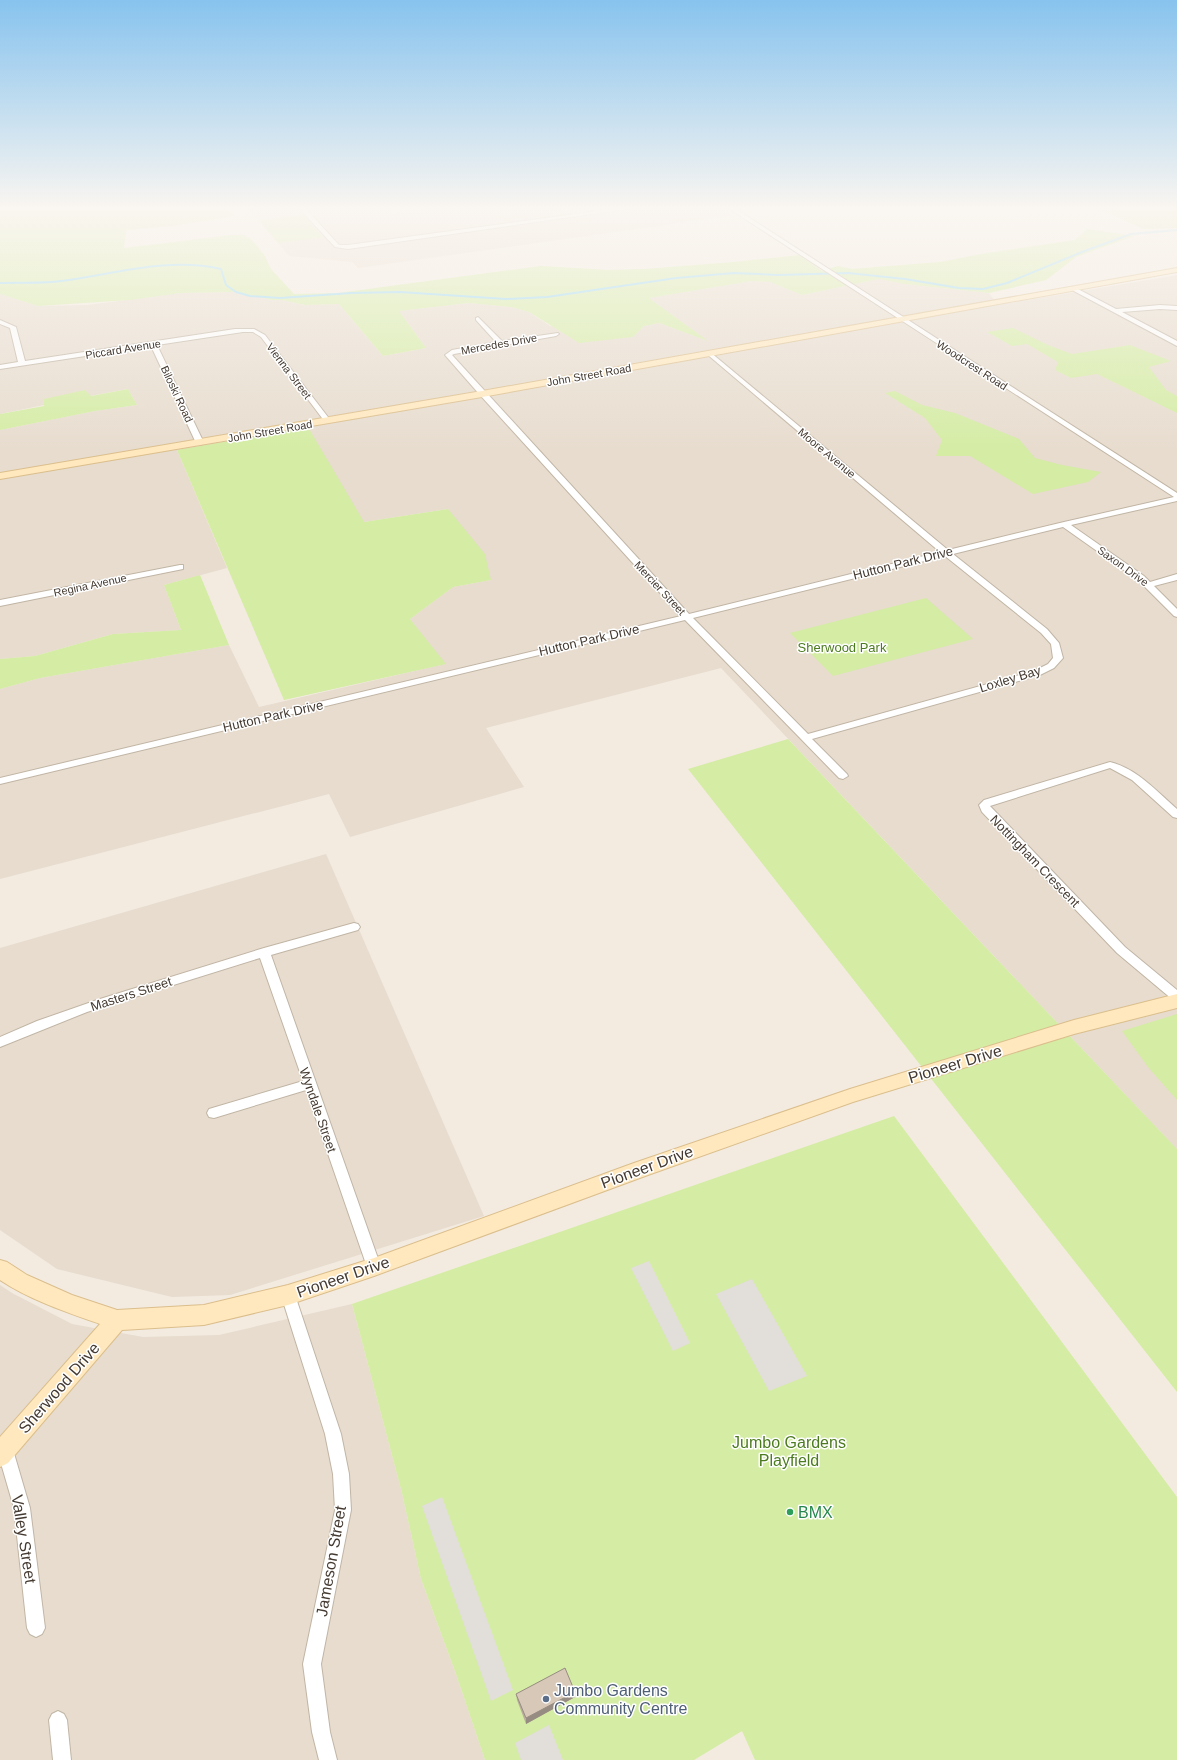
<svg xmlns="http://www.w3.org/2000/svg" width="1177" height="1760" font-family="Helvetica,sans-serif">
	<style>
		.residential { fill: #e7dcce }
		.green { fill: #d4eca4 }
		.parking { fill: #e2deda }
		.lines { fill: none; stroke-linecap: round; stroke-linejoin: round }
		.stream { stroke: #95daf8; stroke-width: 2 }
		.street-casing { stroke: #c1b5a5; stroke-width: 2 }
		.secondary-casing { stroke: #dbbe8c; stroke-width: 2 }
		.street { fill: #fff; fill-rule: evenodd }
		.secondary { fill: #ffe8be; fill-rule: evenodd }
		.wall { fill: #baac9e }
		.shaded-wall { fill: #978c81 }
		.building { fill: #d8c8b8; stroke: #978c81 }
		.leisure-dot { fill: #2e9e5b; stroke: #fff; stroke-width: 1.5 }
		.service-dot { fill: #5c6f8a; stroke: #fff; stroke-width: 1.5 }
		.labels { text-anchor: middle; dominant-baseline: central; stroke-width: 3; stroke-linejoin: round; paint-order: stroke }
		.far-street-label { font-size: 11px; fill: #443a31; stroke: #fff }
		.street-label { font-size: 13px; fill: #443a31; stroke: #fff }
		.park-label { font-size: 13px; fill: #4c7b1f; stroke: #fff }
		.near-street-label { font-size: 16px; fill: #443a31; stroke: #fff }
		.near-park-label { font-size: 16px; fill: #4c7b1f; stroke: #fff }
		.near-leisure-label { font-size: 16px; fill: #27864d; stroke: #fff; text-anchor: start }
		.near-service-label { font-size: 16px; fill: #4e5e75; stroke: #fff; text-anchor: start }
	</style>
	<rect width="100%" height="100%" fill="#f3ebe0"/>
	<g class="residential">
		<path d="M 247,206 L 385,206 L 392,212 L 436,206 L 723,206 L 737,215 L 358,268 L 352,262 L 289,256 L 278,243 L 323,236 L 303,215 L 259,221 Z"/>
		<path d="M 1177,275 L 1177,1149 L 721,668 L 486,728 L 524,787 L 350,837 L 329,794 L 0,879 L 0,689 L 40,678 L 229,645 L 259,707 L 445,664 L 410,619 L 453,587 L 491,580 L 448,509 L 364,522 L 177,450 L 227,568 L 164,585 L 181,630 L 113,634 L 35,656 L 0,659 L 0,430 L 95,411 L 137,405 L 128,389 L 90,396 L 44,399 L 44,405 L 0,414 L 0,294 L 38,306 L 87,305 L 181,293 L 236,292 L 272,300 L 282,300 L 305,305 L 339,304 L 383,356 L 426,348 L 399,311 L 469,303 L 511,307 L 529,312 L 550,326 L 633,337 L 644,326 L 659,323 L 706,340 L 649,298 L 752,281 L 770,282 L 802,295 L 879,279 L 904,284 L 989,293 L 998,305 Z"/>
		<path d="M 326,854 L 484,1216 L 230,1295 L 172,1297 L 57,1269 L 0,1230 L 0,948 Z"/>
		<path d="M 0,1285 L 12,1293 L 72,1324 L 143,1337 L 219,1335 L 352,1304 L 402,1493 L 421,1579 L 456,1674 L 485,1760 L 0,1760 Z"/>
	</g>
	<g class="green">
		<path d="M 0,206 L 226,206 L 234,216 L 172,226 L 126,230 L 124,248 L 232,235 L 244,235 L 252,240 L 265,256 L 271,269 L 294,294 L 338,293 L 541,266 L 609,270 L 645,269 L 733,262 L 800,255 L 822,271 L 838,266 L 852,269 L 940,262 L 981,254 L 1075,240 L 1087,229 L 1134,236 L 1076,257 L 1046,280 L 989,293 L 904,284 L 879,279 L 802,295 L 770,282 L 752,281 L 649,298 L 708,341 L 659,323 L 644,326 L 633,337 L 579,343 L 529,312 L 511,307 L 469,303 L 399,311 L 426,348 L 383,356 L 339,304 L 305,305 L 282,300 L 272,300 L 236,292 L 181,293 L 130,300 L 38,306 L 0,294 Z"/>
		<path d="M 1093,206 L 1177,206 L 1177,228 L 1143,229 Z"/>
		<path d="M 303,215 L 323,237 L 278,243 L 259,221 Z"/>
		<path d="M 1013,328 L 1048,345 L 1072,354 L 1130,345 L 1171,361 L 1149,367 L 1166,390 L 1177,396 L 1177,413 L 1097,374 L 1071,378 L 1055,370 L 1058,362 L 1027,344 L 1012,346 L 987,332 Z"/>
		<path d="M 128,389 L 137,405 L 95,411 L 0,430 L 0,414 L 44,406 L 44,399 L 85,390 L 91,396 Z"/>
		<path d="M 895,391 L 922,405 L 955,413 L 1019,439 L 1035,458 L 1062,465 L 1101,472 L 1088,482 L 1033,494 L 970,456 L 936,456 L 942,440 L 925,418 L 885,393 Z"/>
		<path d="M 308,427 L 364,522 L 448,509 L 485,554 L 491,580 L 453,587 L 410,619 L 446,664 L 284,700 L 177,450 Z"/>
		<path d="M 200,575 L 229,645 L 40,678 L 0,689 L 0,659 L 35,656 L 113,634 L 181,630 L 164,585 Z"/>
		<path d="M 926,598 L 973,639 L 833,676 L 790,633 Z"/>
		<path d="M 788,739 L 1177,1149 L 1177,1392 L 688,769 Z"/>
		<path d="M 1177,1014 L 1177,1100 L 1148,1067 L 1122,1031 Z"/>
		<path d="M 894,1116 L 1177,1497 L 1177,1760 L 755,1760 L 742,1731 L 694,1760 L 485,1760 L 456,1674 L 421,1579 L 402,1493 L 352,1304 Z"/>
	</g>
	<g class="parking">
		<path d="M 649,1261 L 690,1343 L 673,1351 L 631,1268 Z"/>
		<path d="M 752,1279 L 807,1376 L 769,1391 L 716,1294 Z"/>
		<path d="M 442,1497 L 513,1690 L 491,1701 L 422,1506 Z"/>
		<path d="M 549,1725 L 563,1760 L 521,1760 L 515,1743 Z"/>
	</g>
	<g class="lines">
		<path class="stream" d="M 0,283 C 20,282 41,284 61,281 C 115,274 167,257 221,269 L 226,285 L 236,292 L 250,296 L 280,298 L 351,293 L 400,292 L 506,299 L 547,297 L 676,278 L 734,273 L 778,275 L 848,273 L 905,279 L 959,288 L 983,289 L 1007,283 L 1082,252 L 1131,234 L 1177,230"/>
		<g class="street-casing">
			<g id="street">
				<path d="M 297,206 L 303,206 L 339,245 L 348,245 L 634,206 L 648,206 L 348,249 L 335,247 Z"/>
				<path d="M 725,206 L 731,206 L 1177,493 L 1177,501 L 1071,525 L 1144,576 L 1150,582 L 1177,574 L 1177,580 L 1154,586 L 1177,609 L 1177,617 L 1174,616 L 1138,580 L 1063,527 L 953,554 L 1047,629 L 1059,643 L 1063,658 L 1054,668 L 1040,675 L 812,739 L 847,774 L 848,776 L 843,779 L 839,778 L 685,620 L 0,784 L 0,778 L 681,616 L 480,395 L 445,355 L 452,350 L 496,342 L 476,320 L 476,318 L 478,317 L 502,341 L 558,333 L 559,334 L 556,336 L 454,354 L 452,355 L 689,614 L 940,552 L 708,355 L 707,354 L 710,352 L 948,550 L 1064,522 L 1174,497 ZM 945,556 L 1041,633 L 1051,644 L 1053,658 L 1048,664 L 1034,671 L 808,734 L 693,618 Z"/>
				<path d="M 1074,287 L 1116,309 L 1160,305 L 1177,306 L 1177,310 L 1160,309 L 1122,312 L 1177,341 L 1177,346 L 1072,290 L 1072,288 Z"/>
				<path d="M 0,320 L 16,327 L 25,361 L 235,329 L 254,329 L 265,335 L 331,421 L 325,422 L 261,337 L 253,332 L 243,332 L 157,345 L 204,443 L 200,445 L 196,443 L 151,346 L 0,369 L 0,365 L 18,362 L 10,328 L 0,324 Z"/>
				<path d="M 180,565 L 183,565 L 183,569 L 0,606 L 0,600 Z"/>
				<path d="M 1110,762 C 1138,769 1156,791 1177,809 L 1177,818 L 1173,817 L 1132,780 L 1110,768 L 990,806 L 1125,947 L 1177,990 L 1177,1001 L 1173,1000 L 1117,953 L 982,812 L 979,805 L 984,800 Z"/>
				<path d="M 354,923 L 358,924 L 360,927 L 358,930 L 271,955 L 381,1267 L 379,1272 L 374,1273 L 369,1272 L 367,1267 L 306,1090 L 214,1118 L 209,1117 L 207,1113 L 209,1109 L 303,1081 L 260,958 L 87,1012 L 0,1047 L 0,1037 L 37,1021 L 100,999 L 264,948 Z"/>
				<path d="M 288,1288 L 293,1290 L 295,1295 L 341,1434 L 349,1474 L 351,1510 L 321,1664 L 330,1732 L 337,1760 L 319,1760 L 312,1732 L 303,1664 L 335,1510 L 333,1474 L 325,1434 L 281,1295 L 283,1290 Z"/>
				<path d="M 5,1442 L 11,1444 L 13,1450 L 30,1508 L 45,1628 L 42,1634 L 36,1637 L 30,1634 L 27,1628 L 14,1508 L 0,1460 L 0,1444 Z"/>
				<path d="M 58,1711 L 64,1714 L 67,1720 L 71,1760 L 53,1760 L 49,1720 L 52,1714 Z"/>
			</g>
		</g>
		<g class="secondary-casing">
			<g id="secondary">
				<path d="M 1177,268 L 1177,272 L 482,397 L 0,479 L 0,473 L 482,391 Z"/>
				<path d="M 1177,994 L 1177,1008 L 1074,1034 L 853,1102 L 648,1175 L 374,1276 L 288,1305 L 204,1325 L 122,1330 L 8,1463 L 0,1467 L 0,1437 L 100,1324 C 66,1312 30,1300 0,1280 L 0,1260 L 7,1262 L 27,1275 L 72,1295 L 117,1310 L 204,1305 L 288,1285 L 374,1258 L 634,1163 L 850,1089 L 1074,1020 Z"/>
			</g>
		</g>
		<use href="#street" class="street"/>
		<use href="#secondary" class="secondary"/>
	</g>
	<path class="wall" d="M 575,1692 L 575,1697 L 526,1724 L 517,1700 L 516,1694 Z"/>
	<path class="shaded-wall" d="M 575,1692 L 575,1697 L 526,1724 L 526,1718 Z"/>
	<path class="building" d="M 565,1668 L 575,1692 L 526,1718 L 516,1694 Z"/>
	<linearGradient id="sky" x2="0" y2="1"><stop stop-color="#87c3ee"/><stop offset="0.46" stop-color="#faf6f1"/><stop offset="1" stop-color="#faf6f1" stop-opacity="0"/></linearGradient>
	<rect width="1177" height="452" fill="url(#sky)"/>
	<circle class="leisure-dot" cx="790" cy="1512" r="4"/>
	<circle class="service-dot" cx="546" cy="1699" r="4"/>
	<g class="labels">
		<g class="far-street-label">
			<text transform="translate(499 344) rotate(-10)">Mercedes Drive</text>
			<text transform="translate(123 349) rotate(-9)">Piccard Avenue</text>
			<text transform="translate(972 365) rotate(33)">Woodcrest Road</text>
			<text transform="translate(289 371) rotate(53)">Vienna Street</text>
			<text transform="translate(589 375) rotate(-10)">John Street Road</text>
			<text transform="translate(177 394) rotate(65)">Biloski Road</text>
			<text transform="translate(270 431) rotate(-10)">John Street Road</text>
			<text transform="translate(827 453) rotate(40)">Moore Avenue</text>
			<text transform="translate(1123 566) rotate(36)">Saxon Drive</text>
			<text transform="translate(90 585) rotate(-12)">Regina Avenue</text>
			<text transform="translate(660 588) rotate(47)">Mercier Street</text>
		</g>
		<g class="street-label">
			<text transform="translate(903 563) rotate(-14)">Hutton Park Drive</text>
			<text transform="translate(589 640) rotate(-13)">Hutton Park Drive</text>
			<text transform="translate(1010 679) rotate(-17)">Loxley Bay</text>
			<text transform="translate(273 716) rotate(-13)">Hutton Park Drive</text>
			<text transform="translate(1035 861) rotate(46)">Nottingham Crescent</text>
			<text transform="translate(131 994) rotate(-18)">Masters Street</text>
			<text transform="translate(318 1110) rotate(71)">Wyndale Street</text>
		</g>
		<g class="park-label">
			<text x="842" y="647">Sherwood Park</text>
		</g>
		<g class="near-street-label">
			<text transform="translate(955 1064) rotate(-17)">Pioneer Drive</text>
			<text transform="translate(647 1167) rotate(-20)">Pioneer Drive</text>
			<text transform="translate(343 1277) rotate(-19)">Pioneer Drive</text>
			<text transform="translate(59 1388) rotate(-49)">Sherwood Drive</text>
			<text transform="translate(24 1539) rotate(81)">Valley Street</text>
			<text transform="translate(331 1561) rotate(-80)">Jameson Street</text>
		</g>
		<g class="near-park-label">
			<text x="789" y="1442">Jumbo Gardens<tspan x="789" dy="18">Playfield</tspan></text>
		</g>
		<g class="near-leisure-label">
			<text x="798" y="1512">BMX</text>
		</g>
		<g class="near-service-label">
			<text x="554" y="1690">Jumbo Gardens<tspan x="554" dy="18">Community Centre</tspan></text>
		</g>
	</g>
</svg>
